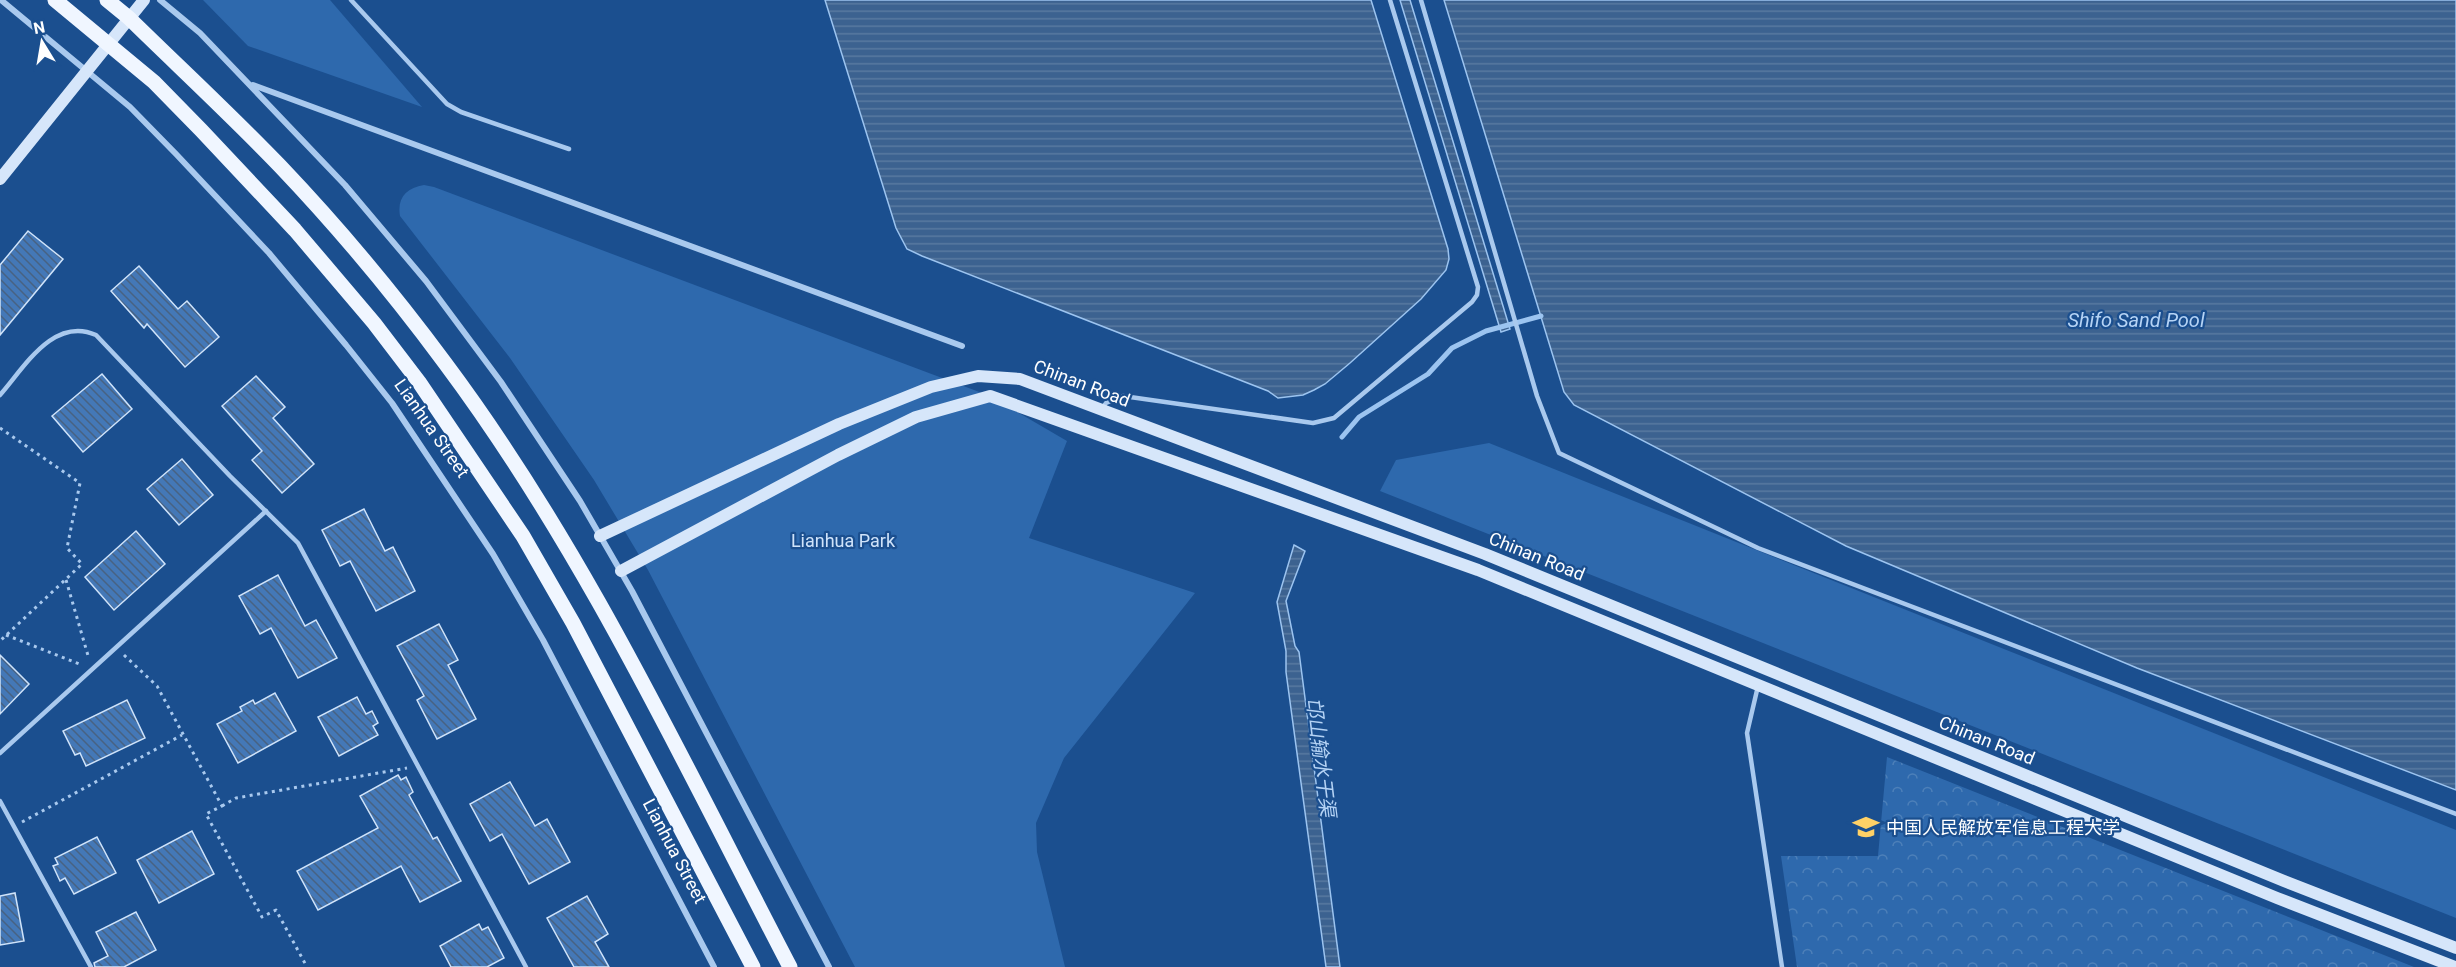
<svg xmlns="http://www.w3.org/2000/svg" width="2456" height="967" font-family="Roboto,'Noto Sans SC',sans-serif">
	<style>
		.forest { fill: url(#forest-crowns) }
		.green { fill: #2e69ad }
		.water { fill: url(#water-rules); stroke: #9cc4f0; stroke-width: 1.5 }
		.lines { fill: none; stroke-linecap: round; stroke-linejoin: round }
		.stream { stroke: #9cc4f0; stroke-width: 5 }
		.building { fill: url(#building-back-hatch); stroke: #cfe3fa; stroke-width: 1.5 }
		.path { stroke: #a9c9ee; stroke-width: 3; stroke-dasharray: 3 4.5; stroke-linecap: butt }
		.lane { stroke: #a9c9ee; stroke-width: 4.5 }
		.street { stroke: #a9c9ee; stroke-width: 6 }
		.secondary { stroke: #d6e6fa; stroke-width: 12 }
		.primary { stroke: #f0f6ff; stroke-width: 15 }
		.labels { text-anchor: middle; dominant-baseline: central; stroke-width: 4.5; stroke-linejoin: round; paint-order: stroke }
		.street-label { font-size: 18px; fill: #fff; stroke: #1b4f8f }
		.park-label { font-size: 18px; fill: #cfe3fa; stroke: #1b4f8f }
		.poi-label { font-size: 18px; fill: #fff; stroke: #1b4f8f; text-anchor: start }
		.water-label { font-size: 20px; font-style: italic; fill: #b5d3f5; stroke: #1b4f8f }
	</style>
	<defs>
		<pattern id="forest-crowns" width="20" height="18" patternUnits="userSpaceOnUse" patternTransform="scale(1.5)"><rect width="20" height="18" fill="#2e69ad"/><path d="M2 6a3 3 0 1 1 6 0M12 15a3 3 0 1 1 6 0" fill="none" stroke="#4d80b9"/></pattern>
		<pattern id="water-rules" width="6" height="5" patternUnits="userSpaceOnUse" patternTransform="scale(1.5)"><rect width="6" height="5" fill="#3c6290"/><path d="M0 2.5h6" fill="none" stroke="#597aa1"/></pattern>
		<pattern id="building-back-hatch" width="6" height="6" patternUnits="userSpaceOnUse" patternTransform="scale(1.5)"><rect width="6" height="6" fill="#4478b7"/><path d="M-1 5l2 2M0 0l6 6M5-1l2 2" fill="none" stroke="#486282"/></pattern>
	</defs>
	<rect width="100%" height="100%" fill="#1b4f8f"/>
	<path class="forest" d="M 1887,757 L 2414,967 L 1797,967 L 1781,856 L 1878,856 Z"/>
	<g class="green">
		<path d="M 203,0 L 330,0 L 422,107 L 248,46 Z"/>
		<path d="M 424,185 L 434,187 L 990,396 L 1067,441 L 1029,538 L 1195,593 L 1064,758 L 1036,823 L 1037,852 L 1065,967 L 855,967 L 648,570 L 594,480 L 510,358 L 400,216 C 397,198 406,188 424,185 Z"/>
		<path d="M 1489,443 L 2456,830 L 2456,918 L 1380,491 L 1396,460 Z"/>
	</g>
	<g class="water">
		<path d="M 825,0 L 1371,0 L 1448,249 L 1449,259 L 1446,270 L 1421,299 L 1350,363 L 1325,384 L 1314,390 L 1303,395 L 1278,398 L 1268,391 L 922,256 L 907,249 L 896,228 Z"/>
		<path d="M 1400,0 L 1410,0 L 1510,329 L 1501,332 Z"/>
		<path d="M 1444,0 L 2456,0 L 2456,790 L 2137,668 L 1846,546 L 1574,405 L 1564,392 Z"/>
		<path d="M 1294,545 L 1305,551 L 1286,601 L 1295,646 L 1299,652 L 1340,967 L 1326,967 L 1286,672 L 1286,651 L 1277,602 Z"/>
	</g>
	<g class="lines">
		<path class="stream" d="M 1342,437 L 1359,417 L 1428,374 L 1452,348 L 1486,331 L 1541,316"/>
	</g>
	<g class="building">
		<path d="M 28,231 L 63,259 L 0,335 L 0,265 Z"/>
		<path d="M 139,266 L 178,309 L 187,301 L 219,337 L 185,367 L 147,324 L 144,328 L 111,291 Z"/>
		<path d="M 102,374 L 132,409 L 83,452 L 52,416 Z"/>
		<path d="M 256,376 L 285,407 L 273,418 L 314,464 L 282,493 L 252,460 L 262,451 L 222,406 Z"/>
		<path d="M 182,459 L 213,495 L 179,525 L 147,489 Z"/>
		<path d="M 364,509 L 385,551 L 393,547 L 415,591 L 376,611 L 350,561 L 340,566 L 322,530 Z"/>
		<path d="M 136,531 L 165,564 L 114,610 L 85,577 Z"/>
		<path d="M 278,575 L 305,626 L 316,620 L 337,658 L 298,678 L 271,628 L 260,634 L 239,596 Z"/>
		<path d="M 439,624 L 458,660 L 448,665 L 476,719 L 437,739 L 417,700 L 424,696 L 397,646 Z"/>
		<path d="M 0,655 L 29,684 L 0,714 Z"/>
		<path d="M 275,693 L 296,731 L 238,763 L 217,724 L 242,711 L 240,707 L 253,700 L 255,704 Z"/>
		<path d="M 357,697 L 366,714 L 372,711 L 378,723 L 373,726 L 378,735 L 339,756 L 318,717 Z"/>
		<path d="M 127,700 L 145,738 L 86,766 L 80,753 L 75,755 L 63,731 Z"/>
		<path d="M 398,775 L 401,780 L 406,777 L 413,792 L 409,795 L 433,839 L 437,837 L 461,881 L 420,902 L 401,866 L 318,910 L 297,871 L 378,828 L 360,796 Z"/>
		<path d="M 510,782 L 535,826 L 547,819 L 570,862 L 529,884 L 502,834 L 490,841 L 470,804 Z"/>
		<path d="M 192,831 L 214,874 L 159,903 L 137,860 Z"/>
		<path d="M 97,837 L 116,873 L 74,894 L 65,878 L 60,881 L 53,866 L 58,864 L 55,858 Z"/>
		<path d="M 15,893 L 24,941 L 0,945 L 0,896 Z"/>
		<path d="M 587,896 L 608,934 L 595,942 L 609,967 L 574,967 L 547,918 Z"/>
		<path d="M 136,912 L 156,950 L 124,967 L 95,967 L 94,963 L 108,956 L 96,932 Z"/>
		<path d="M 479,924 L 482,930 L 488,927 L 504,958 L 487,967 L 451,967 L 440,946 Z"/>
	</g>
	<g class="lines">
		<g class="path">
			<path d="M 0,428 L 80,483 L 67,548 L 82,564 L 0,641"/>
			<path d="M 66,580 L 89,659"/>
			<path d="M 6,635 L 82,665"/>
			<path d="M 124,655 L 157,686 L 222,806 L 206,814 L 262,917 L 276,910 L 307,967"/>
			<path d="M 222,806 L 236,798 L 407,768"/>
			<path d="M 22,822 L 182,735"/>
		</g>
		<g class="lane">
			<path d="M 351,0 L 447,104 L 461,112 L 569,149"/>
			<path d="M 1421,0 L 1537,396 L 1559,453 L 1758,548 L 2456,814"/>
			<path d="M 0,395 C 24,368 53,316 96,335 L 230,476 L 298,543 L 526,967"/>
			<path d="M 1103,407 L 1106,403 L 1123,396 L 1313,423 L 1334,418 L 1472,302 L 1477,295 L 1478,287 L 1390,0"/>
			<path d="M 1758,686 L 1747,733 L 1782,967"/>
			<path d="M 0,753 L 266,511"/>
			<path d="M 0,801 L 91,967"/>
		</g>
		<g class="street">
			<path d="M 1,0 L 130,107 L 176,154 L 269,253 L 346,345 L 392,403 L 493,554 L 543,640 L 714,967"/>
			<path d="M 160,0 L 200,33 L 345,185 L 426,281 L 501,382 L 580,501 L 632,591 L 829,967"/>
			<path d="M 253,85 L 962,346"/>
		</g>
		<g class="secondary">
			<path d="M 0,179 L 144,0"/>
			<path d="M 600,536 L 839,424 L 931,387 L 978,376 L 1020,379 L 1485,554 L 2284,881 L 2456,948"/>
			<path d="M 621,571 L 838,455 L 916,417 L 990,396 L 1478,570 L 2277,898 L 2455,967"/>
		</g>
		<g class="primary">
			<path d="M 55,0 L 154,82 L 201,130 L 295,230 L 374,323 L 419,382 L 523,536 L 573,623 L 753,967"/>
			<path d="M 107,0 L 129,18 C 179,67 231,115 280,166 C 339,228 394,294 445,363 C 584,549 683,762 790,967"/>
		</g>
	</g>
	<defs>
		<g id="university-bare" transform="scale(2.07)"><path d="M0-5L7-2L0 1L-7-2ZM-4 1L0 2.5L4 1V4Q0 6-4 4Z" fill="#ffd166" stroke="#1b4f8f" stroke-width="2.5" paint-order="stroke"/></g>
	</defs>
	<g fill-rule="evenodd">
		<use href="#university-bare" x="1866" y="827"/>
	</g>
	<g class="labels">
		<g class="street-label">
			<text transform="translate(1082 383) rotate(21)">Chinan Road</text>
			<text transform="translate(432 428) rotate(55)">Lianhua Street</text>
			<text transform="translate(1537 556) rotate(22)">Chinan Road</text>
			<text transform="translate(1987 740) rotate(22)">Chinan Road</text>
			<text transform="translate(675 851) rotate(62)">Lianhua Street</text>
		</g>
		<g class="park-label">
			<text x="843" y="540">Lianhua Park</text>
		</g>
		<g class="poi-label">
			<text x="1886" y="827">中国人民解放军信息工程大学</text>
		</g>
		<g class="water-label">
			<text x="2136" y="320">Shifo Sand Pool</text>
			<text transform="translate(1321 757) rotate(83)">邙山输水干渠</text>
		</g>
	</g>
	<g transform="translate(42 42) rotate(349)" stroke="#1b4f8f" stroke-width="4.5" paint-order="stroke">
	<path d="M0-4.5L10 22L0 15L-10 22Z" fill="#ffffff"/>
	<text y="-9" font-size="16" font-weight="bold" text-anchor="middle" fill="#ffffff">N</text>
	</g>
</svg>
